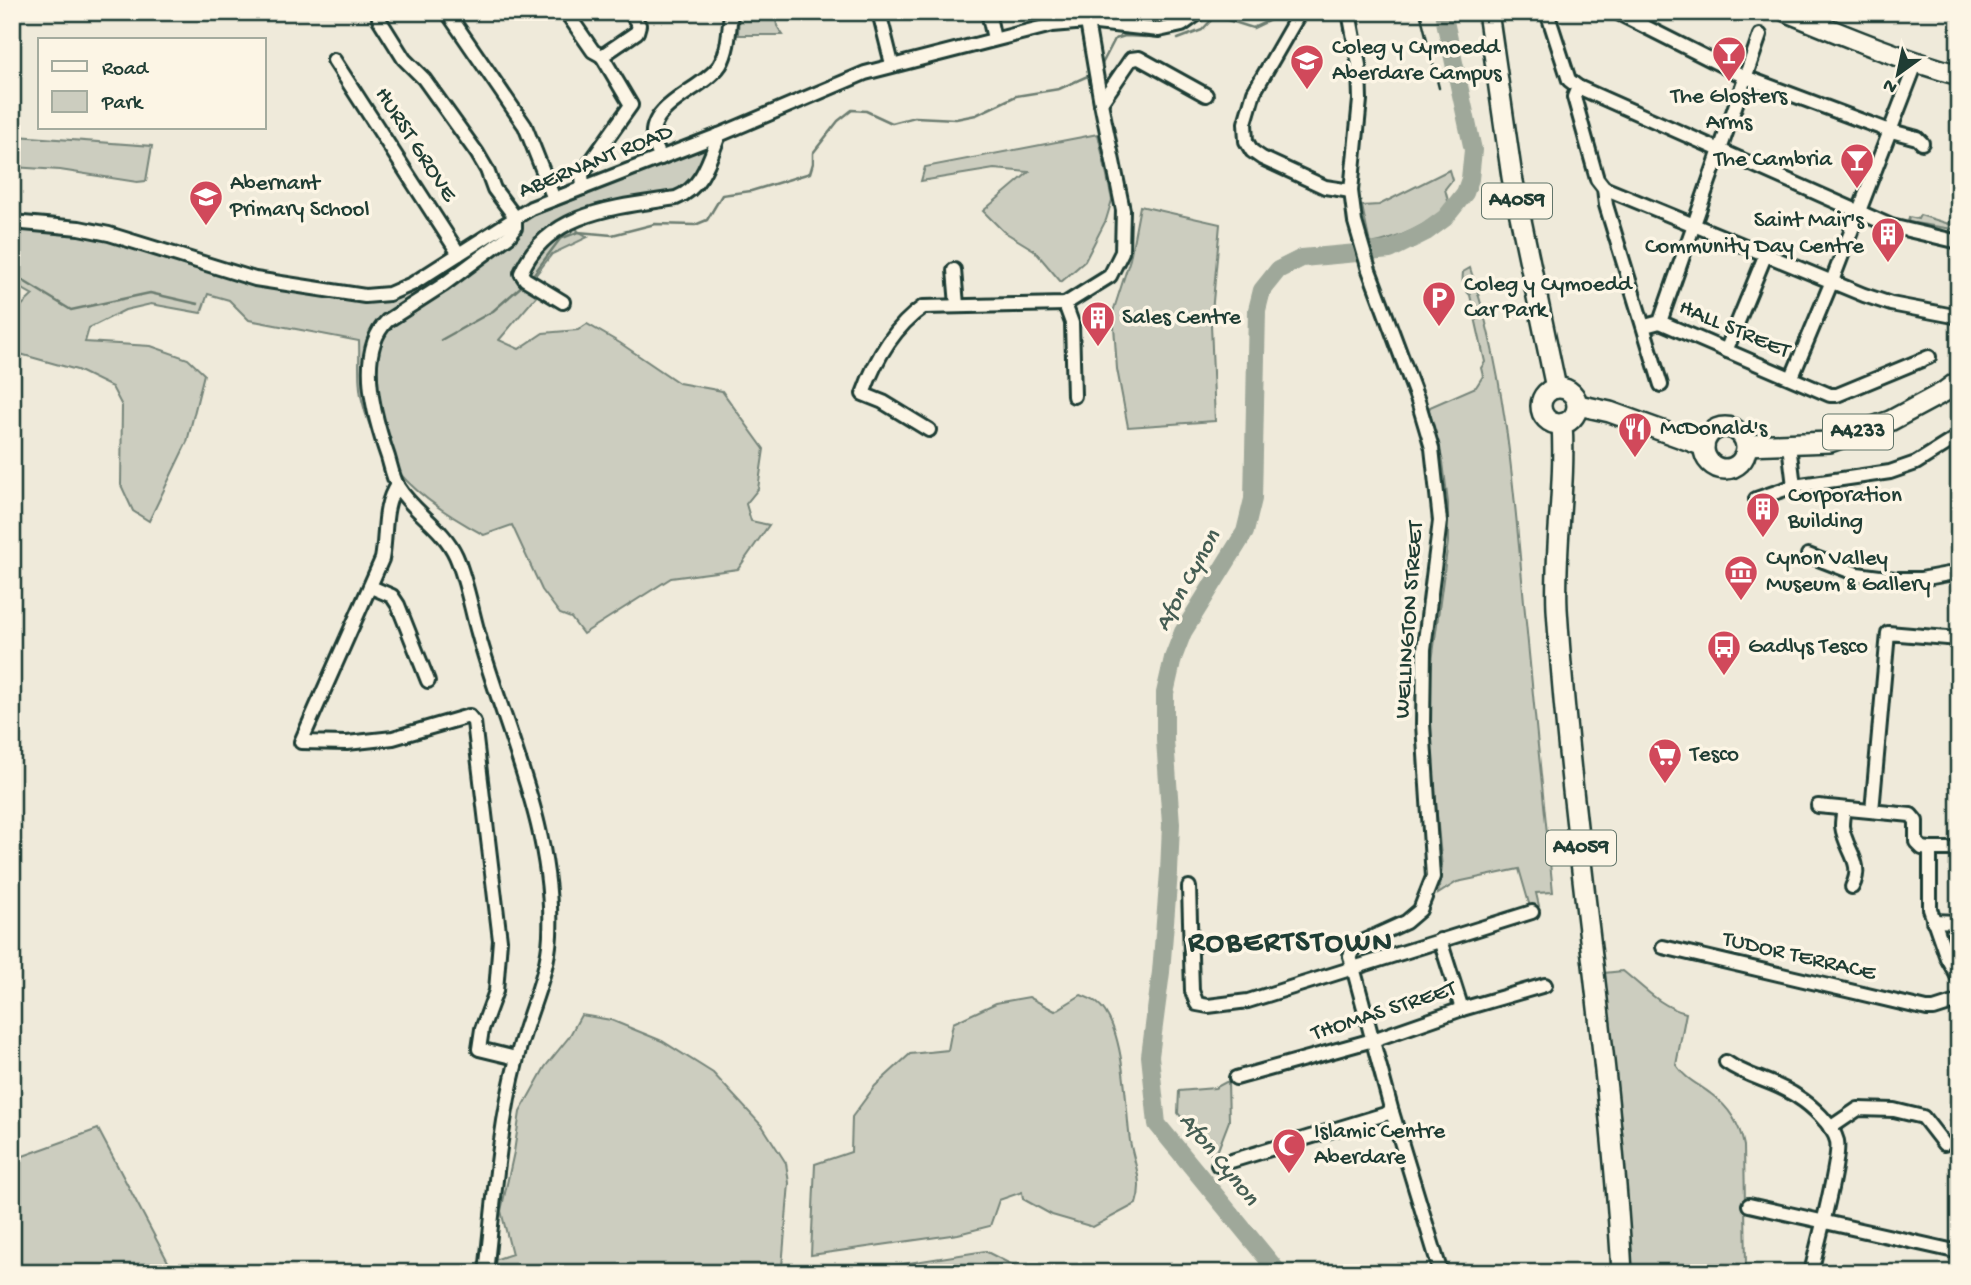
<svg xmlns="http://www.w3.org/2000/svg" width="1971" height="1285" font-family="'Gochi Hand',sans-serif">
	<style>
		.green { fill: #cccdbf; stroke: #76857a; stroke-width: 2 }
		.lines { fill: none; stroke-linecap: round; stroke-linejoin: round }
		.stream { stroke: #6c7d71; stroke-width: 2.5 }
		.river { stroke: #9fa89a; stroke-width: 18 }
		.minor-casing { stroke: #1f3d34; stroke-width: 18 }
		.primary-casing { stroke: #1f3d34; stroke-width: 24 }
		.minor { stroke: #fcf5e5; stroke-width: 12 }
		.primary { stroke: #fcf5e5; stroke-width: 19 }
		.rail { stroke: #1f3d34; stroke-width: 2.5 }
		.labels { text-anchor: middle; dominant-baseline: central; stroke-width: 7; stroke-linejoin: round; paint-order: stroke }
		.shield { fill: #fcf5e5; stroke: #617469; stroke-width: 2 }
		.shield-label { font-size: 21px; font-weight: bold; fill: #1f3d34 }
		.poi-label { font-size: 23px; fill: #1f3d34; stroke: #fcf5e5; text-anchor: start }
		.street-label { font-size: 23px; fill: #1f3d34; stroke: #fcf5e5 }
		.water-label { font-size: 24px; font-style: italic; fill: #455d53; stroke: #fcf5e5 }
		.district-label { font-size: 30px; font-weight: bold; letter-spacing: 2px; fill: #1f3d34; stroke: #fcf5e5 }
	</style>
	<rect width="100%" height="100%" fill="#efeada"/>
	<filter id="ink" filterUnits="userSpaceOnUse"><feTurbulence type="fractalNoise" baseFrequency=".0143" numOctaves="2"/><feDisplacementMap in="SourceGraphic" scale="14" xChannelSelector="R" yChannelSelector="G"/><feConvolveMatrix kernelMatrix="1 2 1 2 8 2 1 2 1" color-interpolation-filters="sRGB"/></filter>
	<g filter="url(#ink)">
		<g class="green">
			<path d="M 739,12 L 775,12 L 777,26 L 783,35 L 738,35 Z"/>
			<path d="M 12,105 L 19,106 L 17,136 L 152,146 L 146,181 L 137,182 L 60,170 L 12,167 Z"/>
			<path d="M 1098,134 L 1112,200 L 1106,220 L 1085,261 L 1061,282 L 1034,250 L 1003,231 L 983,211 L 1029,172 L 994,169 L 921,181 L 925,167 Z"/>
			<path d="M 711,145 L 709,153 L 686,191 L 571,219 L 578,231 L 588,237 L 552,254 L 528,285 L 540,292 L 499,340 L 519,349 L 543,333 L 578,330 L 587,324 L 620,343 L 679,383 L 722,391 L 764,449 L 758,489 L 746,504 L 751,521 L 769,525 L 738,569 L 671,578 L 583,634 L 571,618 L 560,614 L 542,590 L 512,525 L 484,535 C 426,504 377,467 362,400 C 357,382 360,360 359,341 L 249,320 L 229,300 L 208,294 L 201,313 L 151,304 L 125,310 L 89,328 L 85,342 L 151,346 L 188,359 L 204,374 L 187,442 L 149,521 L 133,511 L 121,485 L 122,406 L 112,387 L 77,370 L 13,352 L 18,309 L 33,295 L 12,283 L 12,227 L 78,233 L 103,238 L 235,280 L 336,299 L 365,302 L 387,299 L 410,292 L 525,219 Z"/>
			<path d="M 1449,170 L 1452,180 L 1445,189 L 1449,205 C 1428,225 1399,239 1370,244 L 1362,206 L 1379,205 Z"/>
			<path d="M 1140,206 L 1220,224 L 1211,324 L 1215,421 L 1128,427 L 1117,369 L 1113,312 L 1130,259 Z"/>
			<path d="M 1954,207 L 1959,208 L 1959,230 L 1908,222 L 1909,217 L 1918,219 L 1920,215 L 1949,224 Z"/>
			<path d="M 1470,268 C 1506,374 1514,491 1524,602 C 1533,699 1543,795 1553,892 L 1536,893 L 1539,906 L 1530,907 L 1519,869 L 1457,882 L 1438,894 L 1442,868 L 1430,742 L 1429,684 L 1448,542 L 1448,503 L 1443,462 L 1429,410 L 1430,407 L 1476,387 L 1483,376 L 1481,368 L 1485,362 L 1470,295 C 1462,287 1462,282 1463,272 Z"/>
			<path d="M 1623,971 C 1643,987 1661,1007 1686,1013 L 1676,1065 C 1685,1079 1698,1084 1711,1094 C 1729,1107 1740,1125 1744,1146 L 1746,1265 L 1738,1264 L 1735,1273 L 1633,1273 L 1622,1131 L 1604,973 Z"/>
			<path d="M 1081,995 C 1086,997 1092,999 1096,1002 C 1126,1024 1125,1107 1130,1141 C 1134,1164 1144,1181 1136,1204 L 1093,1227 L 1052,1215 L 1023,1199 L 1022,1192 L 999,1200 L 990,1226 L 958,1234 L 811,1255 L 815,1164 L 851,1152 L 852,1117 L 875,1086 L 910,1054 L 948,1050 L 953,1023 L 996,1003 L 1029,997 L 1055,1011 Z"/>
			<path d="M 581,1015 L 611,1020 L 662,1041 L 713,1073 L 763,1127 L 786,1163 L 789,1183 L 782,1267 L 735,1269 L 723,1273 L 492,1273 L 491,1261 L 512,1254 L 501,1211 L 514,1152 L 520,1112 L 545,1067 L 569,1037 Z"/>
			<path d="M 1226,1082 L 1228,1082 L 1229,1121 L 1216,1155 L 1213,1157 L 1178,1113 L 1179,1091 L 1215,1088 Z"/>
			<path d="M 98,1129 L 174,1273 L 12,1273 L 12,1160 Z"/>
			<path d="M 985,1251 L 1028,1273 L 845,1273 Z"/>
		</g>
		<g class="lines">
			<g class="stream">
				<path d="M 1178,39 L 1202,30 L 1215,16 L 1253,28 L 1285,13"/>
				<path d="M 1102,64 L 1115,39 L 1125,36 L 1147,37"/>
				<path d="M 12,274 L 71,310 L 150,293 L 198,304"/>
				<path d="M 533,275 L 560,239 L 578,232 L 612,235 L 655,224 L 695,225 L 707,220 L 722,195 L 751,191 L 810,173 L 813,163 L 813,153 L 838,121 L 852,110 L 866,111 L 892,123 L 915,117 L 956,119 L 976,115 L 1016,96 L 1059,89 L 1092,74"/>
				<path d="M 441,340 L 493,311 L 524,284"/>
			</g>
			<path class="river" d="M 1279,1273 L 1157,1124 L 1150,1056 L 1161,972 L 1169,872 L 1171,824 L 1165,740 L 1165,693 L 1173,658 L 1183,632 L 1245,532 L 1253,499 L 1257,310 L 1262,290 L 1278,270 L 1302,258 L 1390,250 L 1426,232 L 1445,218 L 1465,193 L 1470,179 L 1473,150 L 1443,12"/>
			<g class="minor-casing">
				<g id="minor">
					<path d="M 447,12 L 525,126 L 554,199"/>
					<path d="M 566,12 L 593,51 L 602,56"/>
					<path d="M 879,12 L 892,64"/>
					<path d="M 988,12 L 994,39"/>
					<path d="M 1300,12 L 1254,92 L 1245,123 L 1246,141 L 1252,151 L 1262,158 L 1325,187 L 1351,191"/>
					<path d="M 1349,12 L 1359,65 L 1360,100 L 1351,191 L 1355,222 L 1369,270 L 1418,401 L 1432,448 L 1440,521 L 1424,649 L 1423,724 L 1433,877 L 1420,910 L 1406,922 L 1355,945 L 1350,956 L 1392,1112 L 1441,1273"/>
					<path d="M 1547,12 L 1569,80 L 1578,87 L 1891,226 L 1959,242"/>
					<path d="M 1616,12 L 1745,77 L 1884,129 L 1917,138 L 1922,143"/>
					<path d="M 379,19 L 404,59 L 424,79 L 477,153 L 487,170 L 494,189 L 515,217 L 515,228 L 509,236 L 443,285 L 387,321 C 355,353 375,420 388,457 C 391,467 393,478 398,487 C 414,513 443,527 456,556 C 466,579 471,608 478,633 C 505,731 555,830 550,935 C 548,977 526,1017 517,1058 C 499,1128 494,1201 486,1273"/>
					<path d="M 602,56 L 637,32 L 639,25 L 630,12"/>
					<path d="M 334,60 L 459,254"/>
					<path d="M 1578,87 L 1574,97 L 1597,179 L 1604,188 L 1606,205 L 1661,385"/>
					<path d="M 1101,103 L 1131,59 L 1139,58 L 1206,95"/>
					<path d="M 661,158 C 658,152 654,144 653,138 C 649,104 703,90 720,65 C 729,50 729,29 731,12"/>
					<path d="M 583,188 L 582,174 L 631,105 L 602,56"/>
					<path d="M 1604,188 L 1864,295 L 1891,304 L 1959,317"/>
					<path d="M 12,222 L 79,228 L 109,234 L 255,279 L 365,296 L 389,294 L 412,284 L 531,208 L 719,135 L 865,73 L 1052,25 L 1087,22 L 1159,30 L 1182,25 L 1200,12"/>
					<path d="M 954,270 L 957,305"/>
					<path d="M 563,302 L 525,279 L 521,273 C 547,211 618,207 676,198 C 702,188 709,161 719,135"/>
					<path d="M 1065,304 L 1072,323 L 1074,396"/>
					<path d="M 1660,322 L 1830,395 L 1837,395 L 1929,357"/>
					<path d="M 1645,326 L 1660,322 L 1760,35"/>
					<path d="M 1726,351 L 1765,256"/>
					<path d="M 1792,377 L 1832,281 L 1917,61"/>
					<path d="M 929,430 L 883,402 L 863,394 C 875,360 893,328 923,307 L 1065,304 L 1110,276 L 1122,252 L 1123,210 L 1101,103 L 1087,22"/>
					<path d="M 1789,445 L 1794,486"/>
					<path d="M 397,485 C 382,507 387,534 382,559 L 301,742 L 347,743 L 393,738 L 469,716 L 474,722 L 500,940 L 496,991 L 482,1029 L 479,1049 L 516,1058"/>
					<path d="M 1756,499 L 1794,486 L 1890,472 L 1916,463 L 1959,436"/>
					<path d="M 1808,555 L 1857,574 L 1895,579 L 1921,579 L 1959,572"/>
					<path d="M 371,587 L 392,596 L 398,605 L 428,681"/>
					<path d="M 1818,806 L 1911,815 L 1916,821 L 1916,842 L 1922,848 L 1930,849 L 1959,849"/>
					<path d="M 1844,809 C 1843,814 1842,821 1842,826 C 1845,851 1865,862 1852,887"/>
					<path d="M 1872,811 L 1888,633 L 1959,639"/>
					<path d="M 1930,849 L 1930,909 L 1947,958 L 1959,979"/>
					<path d="M 1189,887 L 1192,991 L 1197,1004 L 1208,1006 L 1248,1001 L 1532,912"/>
					<path d="M 1933,921 L 1959,922"/>
					<path d="M 1440,940 L 1462,1009"/>
					<path d="M 1663,947 L 1927,1009 L 1934,1009 L 1959,1001"/>
					<path d="M 1726,1062 C 1748,1078 1776,1081 1798,1097 C 1811,1105 1833,1125 1837,1141 C 1841,1159 1816,1249 1811,1273"/>
					<path d="M 1236,1078 L 1373,1040 L 1462,1009 L 1545,985"/>
					<path d="M 1830,1128 L 1858,1109 L 1894,1110 L 1923,1117 L 1944,1144"/>
					<path d="M 1218,1165 L 1392,1112"/>
					<path d="M 1749,1205 L 1959,1252"/>
				</g>
			</g>
			<g class="primary-casing">
				<g id="primary">
					<path d="M 1488,12 L 1512,177 L 1556,388"/>
					<path d="M 1787,12 C 1843,35 1900,59 1959,75"/>
					<circle cx="1559" cy="406" r="18"/>
					<path d="M 1578,405 L 1610,412 L 1704,446"/>
					<path d="M 1562,424 C 1566,485 1554,547 1557,609 C 1571,831 1610,1051 1622,1273"/>
					<circle cx="1725" cy="448" r="21"/>
					<path d="M 1746,445 L 1830,442 L 1890,421 L 1944,392 L 1959,381"/>
				</g>
			</g>
			<use href="#minor" class="minor"/>
			<use href="#primary" class="primary"/>
			<path class="rail" d="M 1420,12 L 1439,88"/>
		</g>
	</g>
	<defs>
		<g id="bar-pin" transform="scale(1.75)"><path d="M0 17L-7.5 6A9.5 9.5 0 1 1 7.5 6Z" fill="#d1495b" stroke="#fcf5e5"/><path d="M-6-5H6L.8 .8V4.5H3.5V6h-7V4.5H-.8V.8Z" fill="#fff"/></g>
		<g id="university-pin" transform="scale(1.75)"><path d="M0 17L-7.5 6A9.5 9.5 0 1 1 7.5 6Z" fill="#d1495b" stroke="#fcf5e5"/><path d="M0-5L7-2L0 1L-7-2ZM-4 1L0 2.5L4 1V4Q0 6-4 4Z" fill="#fff"/></g>
		<g id="school-pin" transform="scale(1.75)"><path d="M0 17L-7.5 6A9.5 9.5 0 1 1 7.5 6Z" fill="#d1495b" stroke="#fcf5e5"/><path d="M0-5L7-2L0 1L-7-2ZM-4 1L0 2.5L4 1V4Q0 6-4 4Z" fill="#fff"/></g>
		<g id="building-pin" transform="scale(1.75)"><path d="M0 17L-7.5 6A9.5 9.5 0 1 1 7.5 6Z" fill="#d1495b" stroke="#fcf5e5"/><path d="M-4-6H4V6H1V3H-1V6H-4ZM-2.5-4.3h1.7v1.8h-1.7ZM.8-4.3h1.7v1.8H.8ZM-2.5-1h1.7V.8h-1.7ZM.8-1h1.7V.8H.8Z" fill="#fff"/></g>
		<g id="parking-pin" transform="scale(1.75)"><path d="M0 17L-7.5 6A9.5 9.5 0 1 1 7.5 6Z" fill="#d1495b" stroke="#fcf5e5"/><path d="M-3.5-5.5H1a3.5 3.5 0 0 1 0 7H-1V5.5H-3.5ZM-1-3.4V-.6H.8a1.4 1.4 0 0 0 0-2.8Z" fill="#fff"/></g>
		<g id="restaurant-pin" transform="scale(1.75)"><path d="M0 17L-7.5 6A9.5 9.5 0 1 1 7.5 6Z" fill="#d1495b" stroke="#fcf5e5"/><path d="M-5-6h1v4h1v-4h1v4h1v-4h1v5L-1.5 .5V6h-2V.5L-5-1ZM5-6V6H3V1.5H1.5Q1.5-4 5-6Z" fill="#fff"/></g>
		<g id="museum-pin" transform="scale(1.75)"><path d="M0 17L-7.5 6A9.5 9.5 0 1 1 7.5 6Z" fill="#d1495b" stroke="#fcf5e5"/><path d="M0-6L6-3V-2H-6V-3ZM-5-1h2V3h-2ZM-1-1h2V3h-2ZM3-1h2V3H3ZM-6 4H6V6H-6Z" fill="#fff"/></g>
		<g id="bus-pin" transform="scale(1.75)"><path d="M0 17L-7.5 6A9.5 9.5 0 1 1 7.5 6Z" fill="#d1495b" stroke="#fcf5e5"/><path d="M-5-6H5V4H4V6H2V4H-2V6H-4V4H-5ZM-3.5-4V0h7V-4ZM-3.5 1.2v1.5H-2V1.2ZM2 1.2v1.5H3.5V1.2Z" fill="#fff"/></g>
		<g id="supermarket-pin" transform="scale(1.75)"><path d="M0 17L-7.5 6A9.5 9.5 0 1 1 7.5 6Z" fill="#d1495b" stroke="#fcf5e5"/><path d="M-6-5.5h2.5l.6 2H6L4.5 2H-2.5L-4.4-4H-6ZM-1.5 3.2a1.3 1.3 0 1 0 .1 0ZM3 3.2a1.3 1.3 0 1 0 .1 0Z" fill="#fff"/></g>
		<g id="mosque-pin" transform="scale(1.75)"><path d="M0 17L-7.5 6A9.5 9.5 0 1 1 7.5 6Z" fill="#d1495b" stroke="#fcf5e5"/><path d="M3.5-4.9A6 6 0 1 0 3.5 4.9A5 5 0 1 1 3.5-4.9Z" fill="#fff"/></g>
	</defs>
	<g fill-rule="evenodd">
		<use href="#bar-pin" x="1729" y="53"/>
		<use href="#university-pin" x="1307" y="61"/>
		<use href="#bar-pin" x="1857" y="160"/>
		<use href="#school-pin" x="206" y="197"/>
		<use href="#building-pin" x="1888" y="234"/>
		<use href="#parking-pin" x="1439" y="298"/>
		<use href="#building-pin" x="1098" y="318"/>
		<use href="#restaurant-pin" x="1635" y="429"/>
		<use href="#building-pin" x="1763" y="509"/>
		<use href="#museum-pin" x="1741" y="572"/>
		<use href="#bus-pin" x="1724" y="647"/>
		<use href="#supermarket-pin" x="1665" y="755"/>
		<use href="#mosque-pin" x="1289" y="1145"/>
	</g>
	<g class="labels">
		<g class="shield">
			<rect x="1482" y="183.5" width="70" height="35" rx="5"/>
			<rect x="1823" y="414.5" width="70" height="35" rx="5"/>
			<rect x="1546" y="830.5" width="70" height="35" rx="5"/>
		</g>
		<g class="shield-label">
			<text x="1517" y="201">A4059</text>
			<text x="1858" y="432">A4233</text>
			<text x="1581" y="848">A4059</text>
		</g>
		<g class="poi-label">
			<text x="1332" y="48">Coleg y Cymoedd<tspan x="1332" dy="26">Aberdare Campus</tspan></text>
			<text x="1729" y="97" text-anchor="middle">The Glosters<tspan x="1729" dy="26">Arms</tspan></text>
			<text x="1832" y="160" text-anchor="end">The Cambria</text>
			<text x="230" y="184">Abernant<tspan x="230" dy="26">Primary School</tspan></text>
			<text x="1864" y="221" text-anchor="end">Saint Mair's<tspan x="1864" dy="26">Community Day Centre</tspan></text>
			<text x="1464" y="285">Coleg y Cymoedd<tspan x="1464" dy="26">Car Park</tspan></text>
			<text x="1122" y="318">Sales Centre</text>
			<text x="1660" y="429">McDonald's</text>
			<text x="1788" y="496">Corporation<tspan x="1788" dy="26">Building</tspan></text>
			<text x="1766" y="559">Cynon Valley<tspan x="1766" dy="26">Museum &amp; Gallery</tspan></text>
			<text x="1748" y="647">Gadlys Tesco</text>
			<text x="1690" y="755">Tesco</text>
			<text x="1314" y="1132">Islamic Centre<tspan x="1314" dy="26">Aberdare</tspan></text>
		</g>
		<g class="street-label">
			<text transform="translate(415 145) rotate(57)">HURST GROVE</text>
			<text transform="translate(596 162) rotate(-22)">ABERNANT ROAD</text>
			<text transform="translate(1734 330) rotate(23)">HALL STREET</text>
			<text transform="translate(1410 620) rotate(-86)">WELLINGTON STREET</text>
			<text transform="translate(1799 957) rotate(13)">TUDOR TERRACE</text>
			<text transform="translate(1384 1012) rotate(-18)">THOMAS STREET</text>
		</g>
		<g class="water-label">
			<text transform="translate(1189 581) rotate(-61)">Afon Cynon</text>
			<text transform="translate(1218 1160) rotate(51)">Afon Cynon</text>
		</g>
		<g class="district-label">
			<text x="1291" y="944">ROBERTSTOWN</text>
		</g>
	</g>
	<rect width="1971" height="1285" fill="none" stroke="#fcf5e5" stroke-width="42"/>
	<rect x="21" y="21" width="1929" height="1243" fill="none" stroke="#1f3d34" stroke-width="2.5" filter="url(#ink)"/>
	<rect x="38" y="38" width="228" height="91" fill="#fcf5e5" stroke="#a4ab9e" stroke-width="2"/>
	<rect x="52" y="61" width="35" height="10" fill="#fcf5e5" stroke="#a4ab9e" stroke-width="2"/>
	<text x="102" y="74" font-size="21" fill="#1f3d34">Road</text>
	<rect x="52" y="91" width="35" height="21" fill="#cccdbf" stroke="#a4ab9e" stroke-width="2"/>
	<text x="102" y="108" font-size="21" fill="#1f3d34">Park</text>
	<g transform="translate(1898 74) rotate(213)" stroke="#fcf5e5" stroke-width="5" paint-order="stroke">
	<path d="M0-5L12 26L0 18L-12 26Z" fill="#1f3d34"/>
	<text y="-10" font-size="19" font-weight="bold" text-anchor="middle" fill="#1f3d34">N</text>
	</g>
</svg>
